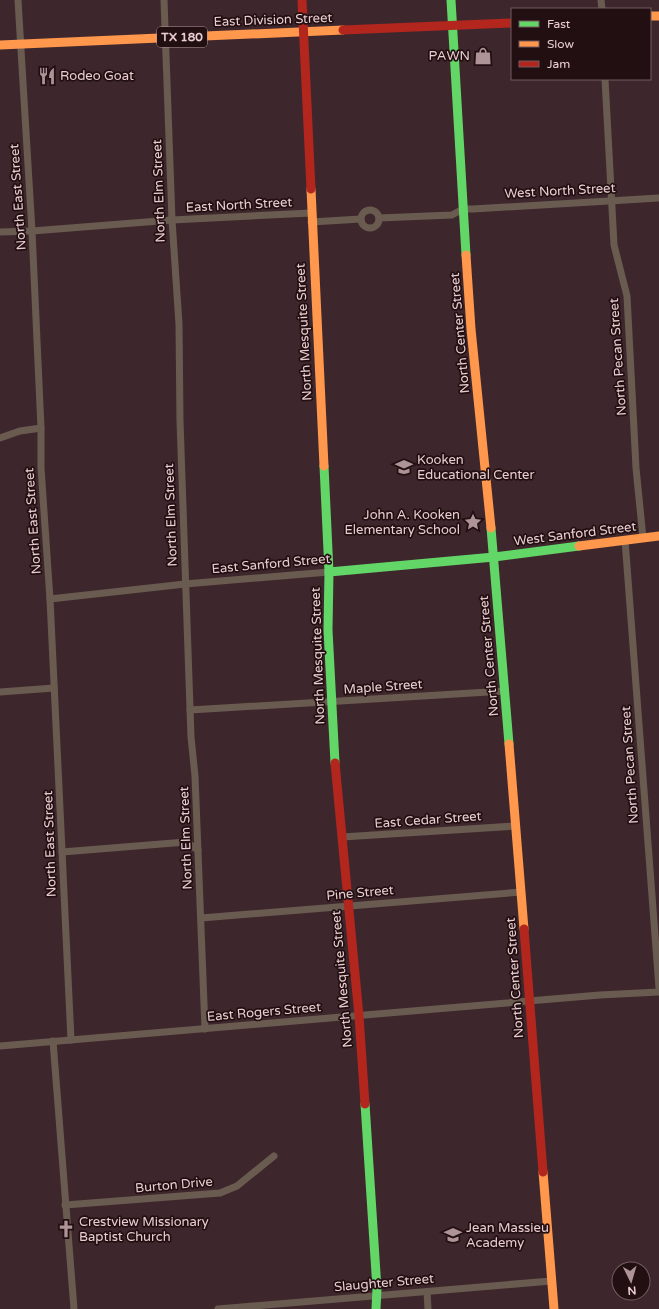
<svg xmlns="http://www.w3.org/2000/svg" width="659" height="1309" font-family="'Varela Round',sans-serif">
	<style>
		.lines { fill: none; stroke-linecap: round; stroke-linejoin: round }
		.street { stroke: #6a5b50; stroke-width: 7 }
		.fast { stroke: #63d668; stroke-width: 9 }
		.slow { stroke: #ff974d; stroke-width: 9 }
		.jam { stroke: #b3261e; stroke-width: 9 }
		.labels { text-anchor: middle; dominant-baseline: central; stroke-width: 3.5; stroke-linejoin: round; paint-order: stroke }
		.shield { fill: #220f12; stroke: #af9598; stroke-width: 1 }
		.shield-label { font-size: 12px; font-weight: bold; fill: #ebced1 }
		.street-label { font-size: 13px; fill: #ebced1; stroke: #220f12 }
		.poi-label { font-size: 13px; fill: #ebced1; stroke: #220f12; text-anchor: start }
	</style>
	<rect width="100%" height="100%" fill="#3e272c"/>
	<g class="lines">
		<g class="street">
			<path d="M 18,0 L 32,231 L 41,428 L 41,468 L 50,599 L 71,1040"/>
			<path d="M 164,0 L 172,220 L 179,324 L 180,421 L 191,737 L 195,776 L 205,1029"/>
			<path d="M 601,0 L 602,9"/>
			<path d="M 605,79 L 614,245 L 627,296 L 636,468 L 643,538"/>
			<circle cx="370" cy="219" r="9"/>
			<path d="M 379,218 L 452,215 L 463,209 L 473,209 L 659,198"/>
			<path d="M 311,222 L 361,219"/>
			<path d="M 0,232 L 32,231 L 172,220 L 311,213"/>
			<path d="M 0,438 L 20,431 L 41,428"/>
			<path d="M 625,540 L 659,988"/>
			<path d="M 50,599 L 185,584 L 329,572"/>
			<path d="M 0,692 L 54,688"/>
			<path d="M 190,710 L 505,691"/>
			<path d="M 342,837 L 516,826"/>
			<path d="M 62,852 L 186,842 L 198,850"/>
			<path d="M 201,918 L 521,892"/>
			<path d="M 53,1041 L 74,1309"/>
			<path d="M 0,1046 L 600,995 L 659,992"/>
			<path d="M 65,1205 L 220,1193 L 237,1186 L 274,1156"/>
			<path d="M 427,1292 L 428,1309"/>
			<path d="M 218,1309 L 551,1281"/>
		</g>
		<g class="fast">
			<path d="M 451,0 L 466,255"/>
			<path d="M 324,466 L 329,572 L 328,630 L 335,763"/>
			<path d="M 491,528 L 509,744"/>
			<path d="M 329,572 L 494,557 L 579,546"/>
			<path d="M 365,1104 L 377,1289 L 376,1309"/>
		</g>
		<g class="slow">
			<path d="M 650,16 L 659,16"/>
			<path d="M 0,45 L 343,30"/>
			<path d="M 311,189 L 324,466"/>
			<path d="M 466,255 L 471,329 L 491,528"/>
			<path d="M 579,546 L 659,536"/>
			<path d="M 509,744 L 524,929"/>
			<path d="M 543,1172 L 554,1309"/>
		</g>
		<g class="jam">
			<path d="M 302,0 L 311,189"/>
			<path d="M 343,30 L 512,23"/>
			<path d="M 335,763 L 359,1016 L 365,1104"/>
			<path d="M 524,929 L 543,1172"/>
		</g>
	</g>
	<defs>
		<g id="shop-bare" transform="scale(1.38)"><path d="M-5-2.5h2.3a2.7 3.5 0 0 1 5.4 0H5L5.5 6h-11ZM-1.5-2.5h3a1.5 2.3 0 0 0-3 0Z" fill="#ae9497" stroke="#220f12" stroke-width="2.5" paint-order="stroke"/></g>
		<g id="restaurant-bare" transform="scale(1.38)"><path d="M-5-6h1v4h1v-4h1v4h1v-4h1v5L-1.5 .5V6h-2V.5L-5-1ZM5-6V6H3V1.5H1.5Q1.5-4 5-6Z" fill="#ae9497" stroke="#220f12" stroke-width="2.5" paint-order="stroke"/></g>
		<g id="school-bare" transform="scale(1.38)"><path d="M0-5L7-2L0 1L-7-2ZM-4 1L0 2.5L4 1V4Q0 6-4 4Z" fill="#ae9497" stroke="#220f12" stroke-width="2.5" paint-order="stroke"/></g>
		<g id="sight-bare" transform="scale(1.38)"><path d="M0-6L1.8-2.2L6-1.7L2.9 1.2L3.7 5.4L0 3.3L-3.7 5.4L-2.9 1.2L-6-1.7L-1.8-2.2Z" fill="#ae9497" stroke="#220f12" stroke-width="2.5" paint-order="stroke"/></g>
		<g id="church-bare" transform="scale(1.38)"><path d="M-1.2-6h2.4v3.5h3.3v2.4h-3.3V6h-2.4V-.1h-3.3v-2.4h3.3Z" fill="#ae9497" stroke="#220f12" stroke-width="2.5" paint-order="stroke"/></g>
	</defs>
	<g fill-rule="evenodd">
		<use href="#shop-bare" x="483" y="56"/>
		<use href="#restaurant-bare" x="47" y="76"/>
		<use href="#school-bare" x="404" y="467"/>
		<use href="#sight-bare" x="473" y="522"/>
		<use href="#church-bare" x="66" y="1229"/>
		<use href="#school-bare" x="453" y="1235"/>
	</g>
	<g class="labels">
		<rect class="shield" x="157" y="27" width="50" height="20" rx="3"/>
		<g class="shield-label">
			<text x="182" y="37">TX 180</text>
		</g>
		<g class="street-label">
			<text transform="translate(273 20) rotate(-2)">East Division Street</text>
			<text transform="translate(159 191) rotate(-92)">North Elm Street</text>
			<text transform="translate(560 191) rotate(-3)">West North Street</text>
			<text transform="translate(18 197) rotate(-94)">North East Street</text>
			<text transform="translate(239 205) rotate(-3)">East North Street</text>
			<text transform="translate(304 332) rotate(-93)">North Mesquite Street</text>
			<text transform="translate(460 333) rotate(-95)">North Center Street</text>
			<text transform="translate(618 357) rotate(-94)">North Pecan Street</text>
			<text transform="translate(171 515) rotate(-92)">North Elm Street</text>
			<text transform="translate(33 521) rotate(-94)">North East Street</text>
			<text transform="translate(575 534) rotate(-7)">West Sanford Street</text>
			<text transform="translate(271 564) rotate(-5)">East Sanford Street</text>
			<text transform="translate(318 656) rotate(-92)">North Mesquite Street</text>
			<text transform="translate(489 656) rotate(-95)">North Center Street</text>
			<text transform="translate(383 687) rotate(-4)">Maple Street</text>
			<text transform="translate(630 765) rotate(-94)">North Pecan Street</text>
			<text transform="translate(428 820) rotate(-4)">East Cedar Street</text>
			<text transform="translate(186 838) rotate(-92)">North Elm Street</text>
			<text transform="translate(50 844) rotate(-92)">North East Street</text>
			<text transform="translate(360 893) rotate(-5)">Pine Street</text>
			<text transform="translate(515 978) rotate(-94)">North Center Street</text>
			<text transform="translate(342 979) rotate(-95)">North Mesquite Street</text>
			<text transform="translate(264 1012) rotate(-5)">East Rogers Street</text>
			<text transform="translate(174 1185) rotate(-5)">Burton Drive</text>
			<text transform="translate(384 1283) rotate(-5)">Slaughter Street</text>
		</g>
		<g class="poi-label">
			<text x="470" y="56" text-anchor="end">PAWN</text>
			<text x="60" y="76">Rodeo Goat</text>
			<text x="417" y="460">Kooken<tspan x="417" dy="15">Educational Center</tspan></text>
			<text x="460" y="515" text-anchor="end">John A. Kooken<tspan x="460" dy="15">Elementary School</tspan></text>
			<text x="79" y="1222">Crestview Missionary<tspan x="79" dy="15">Baptist Church</tspan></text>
			<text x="466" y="1228">Jean Massieu<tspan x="466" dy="15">Academy</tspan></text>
		</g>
	</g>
	<rect x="511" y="8" width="140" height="72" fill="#220f12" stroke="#725b5e"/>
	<rect x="519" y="21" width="20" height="6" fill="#63d668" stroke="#725b5e"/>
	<text x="547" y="28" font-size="12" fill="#ebced1">Fast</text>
	<rect x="519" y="41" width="20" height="6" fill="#ff974d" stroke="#725b5e"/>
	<text x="547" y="48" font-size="12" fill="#ebced1">Slow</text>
	<rect x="519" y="61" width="20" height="6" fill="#b3261e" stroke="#725b5e"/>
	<text x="547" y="68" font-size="12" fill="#ebced1">Jam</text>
	<g transform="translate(631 1281) rotate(175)"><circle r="19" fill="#220f12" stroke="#725b5e"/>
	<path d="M0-3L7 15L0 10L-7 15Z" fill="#ae9497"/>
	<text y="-6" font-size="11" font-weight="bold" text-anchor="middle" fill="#ebced1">N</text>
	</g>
</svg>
